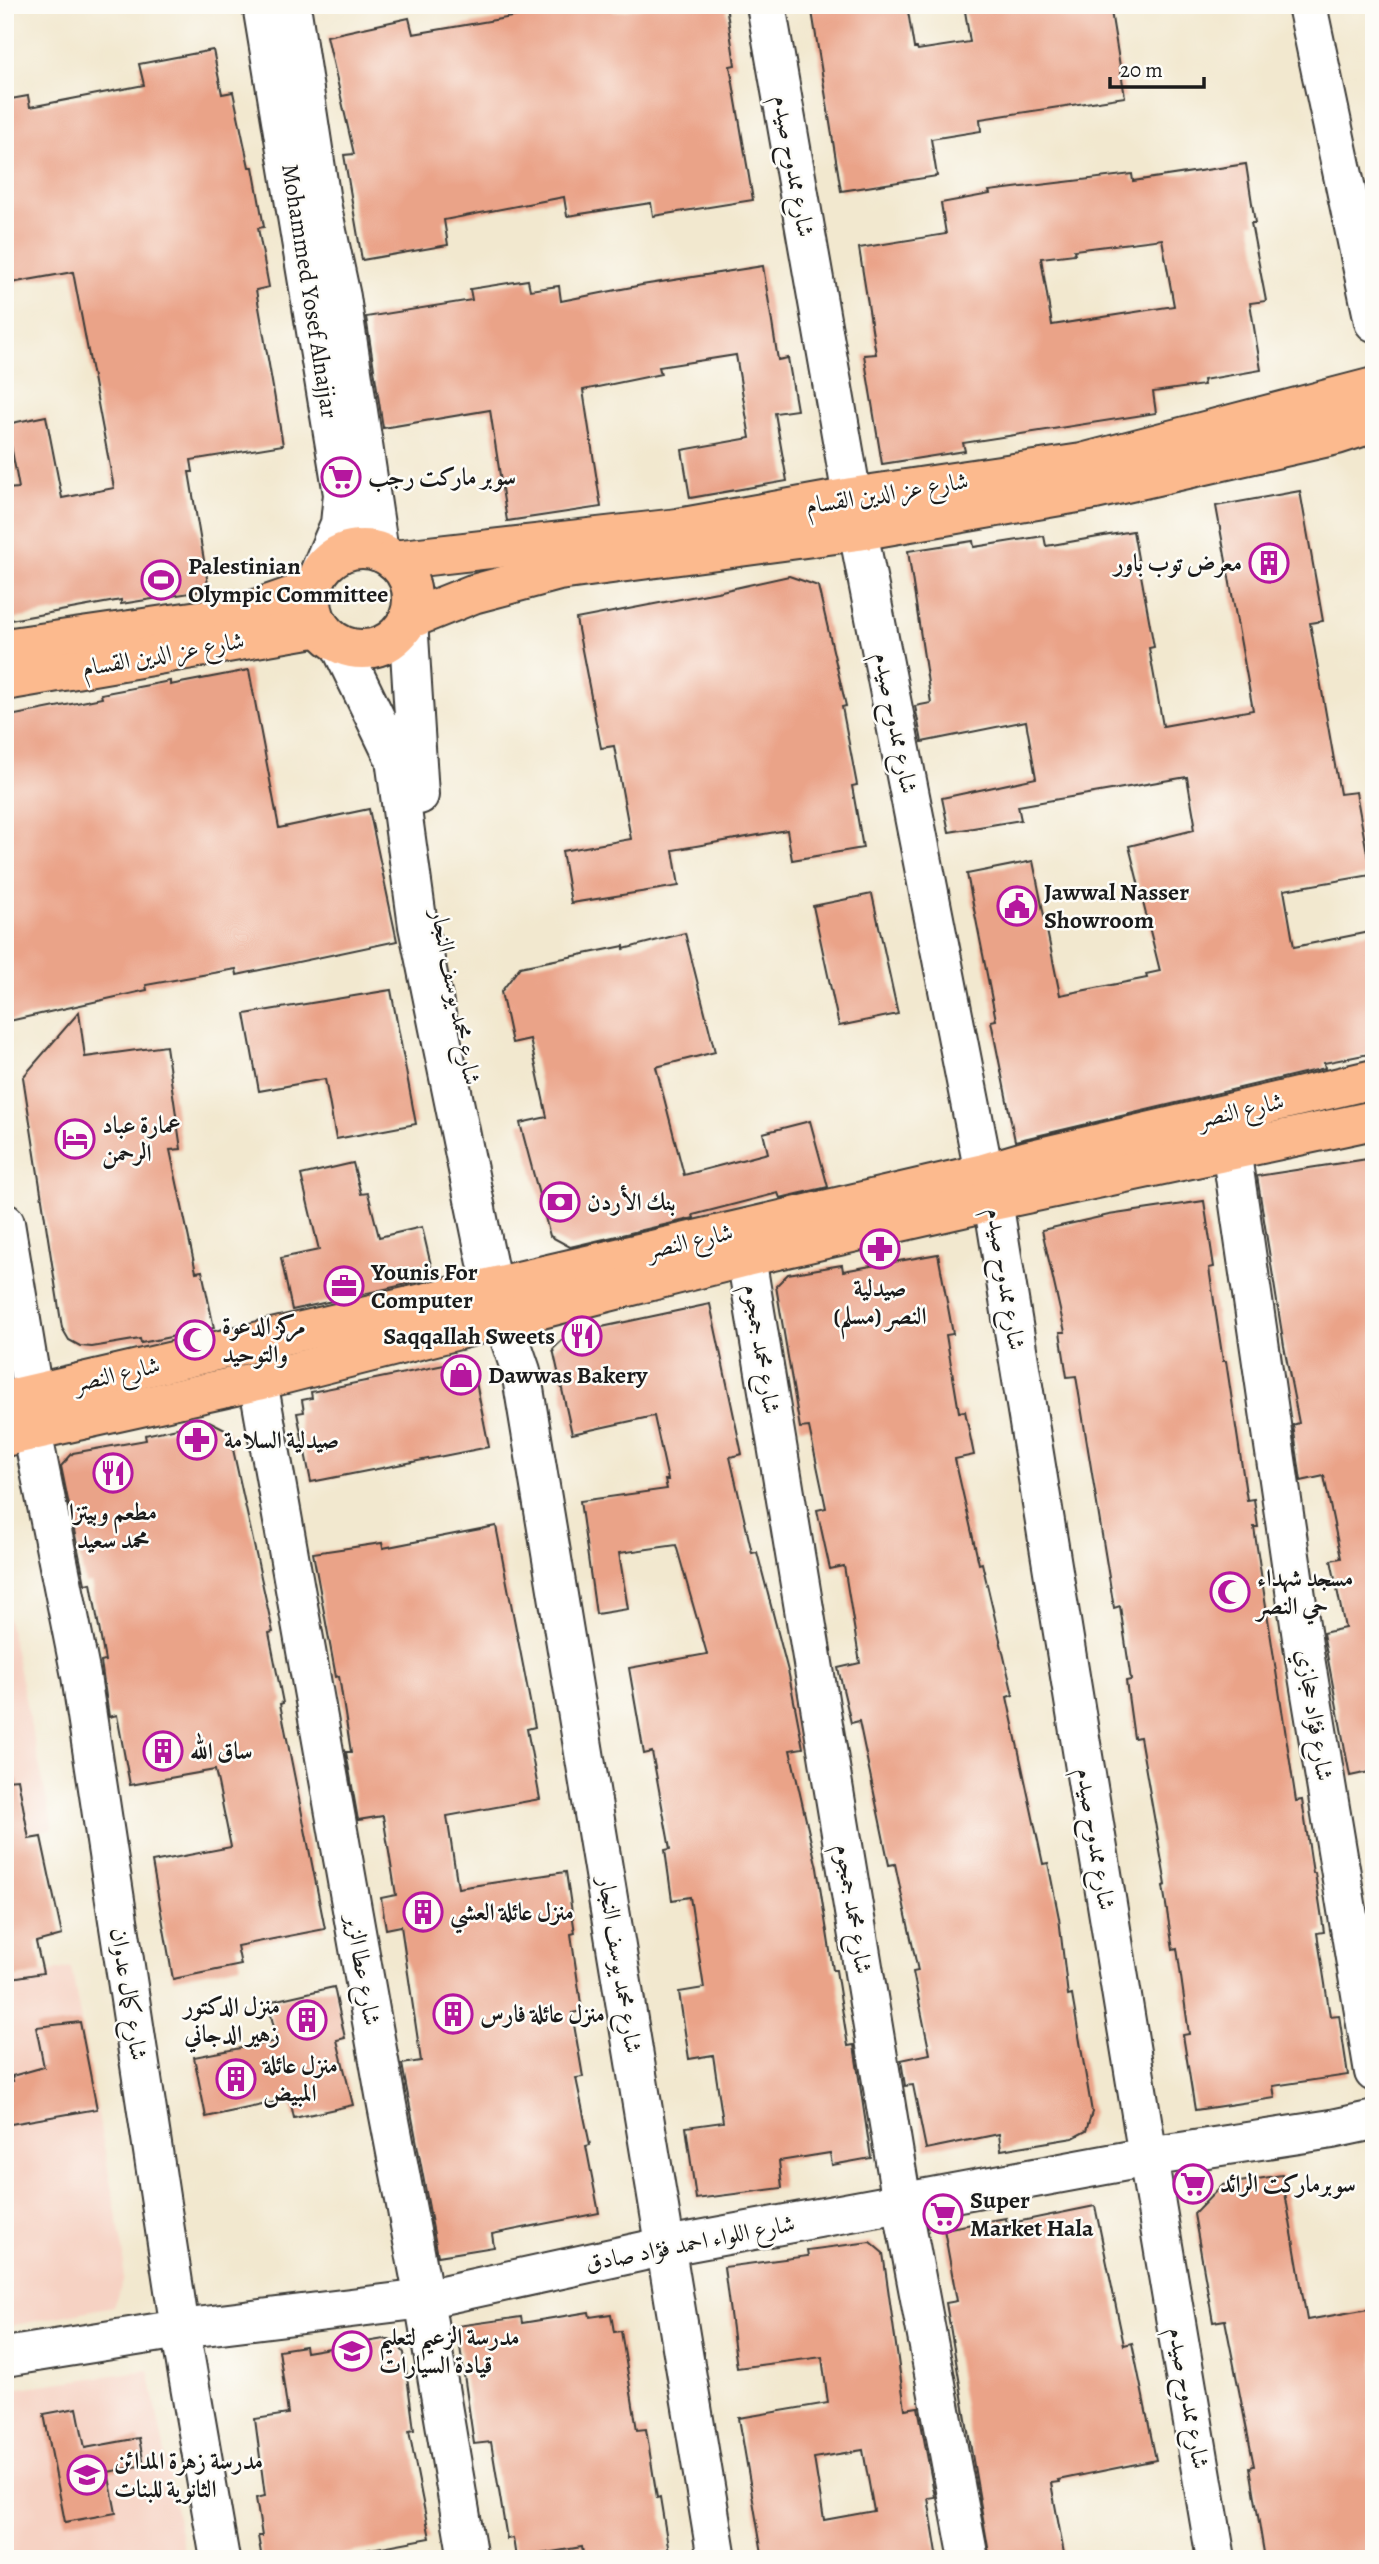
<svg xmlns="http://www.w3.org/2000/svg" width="1379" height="2564" font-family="Alegreya,Amiri,serif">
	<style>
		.built { fill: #f6d2c3 }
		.building { fill: #eaa388; fill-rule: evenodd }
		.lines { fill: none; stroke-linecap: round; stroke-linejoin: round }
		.minor-casing { stroke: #3c3b37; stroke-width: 42 }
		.major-casing { stroke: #3c3b37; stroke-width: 42 }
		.minor { stroke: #fff; stroke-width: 38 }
		.major { stroke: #fcba8e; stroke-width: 38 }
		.labels { text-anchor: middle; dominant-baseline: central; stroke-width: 5; stroke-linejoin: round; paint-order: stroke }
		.street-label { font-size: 24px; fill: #1c1c1c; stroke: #fdfcf7 }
		.poi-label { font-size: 24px; font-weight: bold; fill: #1c1c1c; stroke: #fdfcf7; text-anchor: start }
	</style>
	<rect width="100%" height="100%" fill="#fdfcf7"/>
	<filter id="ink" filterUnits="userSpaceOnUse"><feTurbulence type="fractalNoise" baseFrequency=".0143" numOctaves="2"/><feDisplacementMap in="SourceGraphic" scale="14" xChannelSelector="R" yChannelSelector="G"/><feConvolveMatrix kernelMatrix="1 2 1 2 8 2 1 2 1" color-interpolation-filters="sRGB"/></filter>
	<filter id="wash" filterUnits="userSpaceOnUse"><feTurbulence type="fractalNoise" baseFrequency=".00686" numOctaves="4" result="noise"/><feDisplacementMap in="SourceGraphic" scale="28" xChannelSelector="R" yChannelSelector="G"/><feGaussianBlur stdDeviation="1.57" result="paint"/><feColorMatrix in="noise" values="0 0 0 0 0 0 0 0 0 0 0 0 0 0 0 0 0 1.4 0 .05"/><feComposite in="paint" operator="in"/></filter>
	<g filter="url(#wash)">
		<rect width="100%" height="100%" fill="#f2e8cf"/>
		<g class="built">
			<path d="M 5,1605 L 53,1829 L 5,1838 Z"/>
			<path d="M 71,1967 L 124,2256 L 123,2282 L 113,2306 L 5,2327 L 5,1981 Z"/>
			<path d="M 149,2370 L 185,2559 L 5,2559 L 5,2390 Z"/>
		</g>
		<g id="blocks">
			<g class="building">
				<path d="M 534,5 L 613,5 L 614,12 L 654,5 L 726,5 L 735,65 L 730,66 L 753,200 L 653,216 L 651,203 L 567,216 L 564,197 L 444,220 L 448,245 L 362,260 L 344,155 L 354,154 L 327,36 L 409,18 L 413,34 L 535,13 Z"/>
				<path d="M 811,5 L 907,5 L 914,48 L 917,48 L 918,50 L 970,42 L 964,5 L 1110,5 L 1125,97 L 980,119 L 981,131 L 931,139 L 937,176 L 841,191 Z"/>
				<path d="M 213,50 L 222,94 L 233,92 L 249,167 L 253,167 L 264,227 L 258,228 L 269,287 L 256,290 L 283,445 L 191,460 L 193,472 L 189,472 L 209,590 L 121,604 L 121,600 L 5,621 L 5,489 L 19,488 L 7,424 L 46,416 L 62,498 L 114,488 L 73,272 L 5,284 L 5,100 L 28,96 L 30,107 L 144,85 L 139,64 Z"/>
				<path d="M 1246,164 L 1255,223 L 1251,223 L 1266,301 L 1250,303 L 1261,370 L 1203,380 L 1204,385 L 1153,392 L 1156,413 L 963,443 L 965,451 L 882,464 L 864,355 L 876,354 L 859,248 L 946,234 L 941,203 L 990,194 L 989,191 L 1132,174 L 1133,181 ZM 1162,239 L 1174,306 L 1052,325 L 1041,258 L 1075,254 L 1074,250 Z"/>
				<path d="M 763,266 L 778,360 L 788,358 L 797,410 L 775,413 L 787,481 L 690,498 L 682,450 L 750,438 L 736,355 L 659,367 L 661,374 L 583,390 L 601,507 L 507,521 L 490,410 L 383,428 L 366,317 L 472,300 L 470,289 L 528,280 L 530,290 L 559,286 L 561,301 L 642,285 Z"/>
				<path d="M 1300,491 L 1323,621 L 1310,623 L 1340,794 L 1356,792 L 1371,875 L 1284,890 L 1294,947 L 1374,931 L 1374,1053 L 1324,1063 L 1325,1068 L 1015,1141 L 991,1021 L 996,1020 L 967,874 L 1033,861 L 1060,995 L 1147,978 L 1146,974 L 1160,971 L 1129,846 L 1194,830 L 1193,824 L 1195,823 L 1187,777 L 1018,806 L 1021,820 L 949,832 L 942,798 L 1036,778 L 1026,721 L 922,742 L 915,706 L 931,703 L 908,551 L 973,541 L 974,547 L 1044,536 L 1046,546 L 1133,531 L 1154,647 L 1149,648 L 1163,726 L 1253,710 L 1216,506 Z"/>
				<path d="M 789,576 L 818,586 L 846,706 L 842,707 L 857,785 L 852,786 L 863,848 L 792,860 L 787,830 L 673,850 L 679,886 L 571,903 L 562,851 L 631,839 L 614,746 L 601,748 L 576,619 L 717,592 Z"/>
				<path d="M 249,670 L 279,828 L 369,809 L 397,941 L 237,975 L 236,969 L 146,985 L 147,990 L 5,1022 L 5,717 L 102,698 L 101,694 L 170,681 L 170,685 Z"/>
				<path d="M 872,894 L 898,1014 L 839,1026 L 813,906 Z"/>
				<path d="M 685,933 L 715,1052 L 656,1067 L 684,1175 L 768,1153 L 763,1133 L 810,1121 L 828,1187 L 780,1198 L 778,1193 L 693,1215 L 694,1218 L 570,1247 L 550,1236 L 520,1123 L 547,1117 L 530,1039 L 512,1043 L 501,992 L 520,967 L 624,946 L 624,949 Z"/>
				<path d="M 391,990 L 416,1124 L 336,1139 L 325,1079 L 259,1091 L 245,1014 Z"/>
				<path d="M 79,1012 L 85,1057 L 166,1046 L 181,1149 L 170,1150 L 196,1272 L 202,1271 L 214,1328 L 141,1343 L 140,1339 L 92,1347 L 80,1346 L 69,1340 L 62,1328 L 23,1077 Z"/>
				<path d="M 1374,1158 L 1374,1771 L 1350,1776 L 1323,1633 L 1345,1628 L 1331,1560 L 1341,1558 L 1324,1476 L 1301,1481 L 1293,1425 L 1299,1423 L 1284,1346 L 1257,1176 Z"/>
				<path d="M 353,1163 L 361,1194 L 368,1193 L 379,1237 L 422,1227 L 434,1278 L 292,1310 L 281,1258 L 319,1250 L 301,1175 Z"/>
				<path d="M 1204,1201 L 1214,1267 L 1209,1268 L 1223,1361 L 1226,1361 L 1247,1500 L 1254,1499 L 1258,1527 L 1254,1527 L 1256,1541 L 1296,1801 L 1302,1800 L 1313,1873 L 1315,1873 L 1324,1932 L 1317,1933 L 1330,2016 L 1339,2015 L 1348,2075 L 1273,2086 L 1275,2098 L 1195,2110 L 1183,2035 L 1189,2034 L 1177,1948 L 1173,1949 L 1163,1886 L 1166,1885 L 1140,1737 L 1134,1738 L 1126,1681 L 1131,1680 L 1120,1606 L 1114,1608 L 1076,1376 L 1067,1377 L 1060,1332 L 1065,1332 L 1042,1230 L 1109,1215 Z"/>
				<path d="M 938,1254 L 953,1334 L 946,1335 L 959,1412 L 965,1411 L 974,1455 L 955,1459 L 979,1564 L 982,1563 L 1013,1695 L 1007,1697 L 1043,1864 L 1048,1863 L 1059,1918 L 1068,1996 L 1072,1995 L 1092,2112 L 1086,2131 L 1073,2138 L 1001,2150 L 999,2134 L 926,2149 L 913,2085 L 905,2086 L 901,2060 L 930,2054 L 913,1972 L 918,1971 L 895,1864 L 889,1865 L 859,1721 L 851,1723 L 838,1668 L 860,1663 L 844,1566 L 830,1569 L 817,1510 L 826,1508 L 809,1427 L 800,1428 L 776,1286 L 788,1274 L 842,1265 L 843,1271 Z"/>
				<path d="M 710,1304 L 742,1454 L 730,1457 L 752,1553 L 757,1552 L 789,1675 L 803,1748 L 790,1750 L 817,1868 L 833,1970 L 836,1970 L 848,2046 L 854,2045 L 871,2158 L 832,2165 L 830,2153 L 779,2161 L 782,2188 L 696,2199 L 686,2127 L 723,2122 L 713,2055 L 689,2059 L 679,1992 L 704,1988 L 690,1897 L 672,1900 L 665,1850 L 670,1849 L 652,1752 L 644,1754 L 629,1668 L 707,1654 L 676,1545 L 619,1553 L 628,1609 L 596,1614 L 580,1501 L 667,1489 L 665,1480 L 668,1480 L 654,1416 L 572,1434 L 553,1349 L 569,1334 Z"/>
				<path d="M 444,1365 L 475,1377 L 489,1447 L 311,1482 L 297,1413 L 304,1412 L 302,1400 L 312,1398 L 311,1392 Z"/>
				<path d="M 209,1421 L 229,1431 L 273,1632 L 269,1633 L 283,1703 L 280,1704 L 325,1929 L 237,1946 L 241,1965 L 173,1979 L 152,1862 L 231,1847 L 218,1783 L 215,1770 L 130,1785 L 117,1715 L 109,1717 L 101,1662 L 105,1661 L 91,1583 L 85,1584 L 61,1466 L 73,1453 L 146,1440 L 145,1435 Z"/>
				<path d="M 496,1526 L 535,1727 L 527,1729 L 540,1799 L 447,1816 L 458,1888 L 566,1872 L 575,1933 L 571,1934 L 582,2011 L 572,2013 L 583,2077 L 576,2078 L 590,2145 L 586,2146 L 599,2213 L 492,2234 L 494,2247 L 438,2256 L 402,2064 L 421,2061 L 401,1926 L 386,1929 L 381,1898 L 396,1895 L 383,1816 L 358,1820 L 346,1752 L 351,1752 L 339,1676 L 336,1677 L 313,1553 L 382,1543 L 383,1548 Z"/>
				<path d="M 18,1779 L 29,1839 L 41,1837 L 62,1935 L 36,1942 L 43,1973 L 5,1979 L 5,1780 Z"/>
				<path d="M 334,1987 L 345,2038 L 337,2040 L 353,2105 L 294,2118 L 290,2099 L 206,2117 L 194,2057 L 277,2041 L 268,2002 Z"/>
				<path d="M 80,2022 L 97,2109 L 5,2125 L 5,2081 L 13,2081 L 12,2076 L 44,2067 L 36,2027 Z"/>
				<path d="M 1282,2175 L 1307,2320 L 1374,2308 L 1374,2556 L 1359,2559 L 1265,2559 L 1250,2467 L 1254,2466 L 1225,2320 L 1213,2322 L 1194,2214 L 1222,2185 Z"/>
				<path d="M 1095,2206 L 1124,2345 L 1132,2343 L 1156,2460 L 1058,2480 L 1059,2482 L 1051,2483 L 1065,2559 L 990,2559 L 946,2303 L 957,2301 L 944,2229 L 1006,2218 L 1007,2224 Z"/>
				<path d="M 870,2242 L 883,2253 L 905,2409 L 918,2407 L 935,2497 L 928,2498 L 938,2559 L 763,2559 L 739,2418 L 828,2403 L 822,2357 L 737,2368 L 724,2267 L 808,2256 L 807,2250 ZM 863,2450 L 874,2511 L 824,2520 L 814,2458 Z"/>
				<path d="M 589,2312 L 590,2317 L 611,2314 L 614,2332 L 621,2331 L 637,2430 L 646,2429 L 657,2498 L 660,2497 L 669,2552 L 626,2559 L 584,2559 L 582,2547 L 516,2558 L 513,2538 L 507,2539 L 491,2442 L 474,2444 L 457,2326 L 521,2317 L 522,2323 Z"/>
				<path d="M 384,2339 L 396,2342 L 404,2353 L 414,2430 L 409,2431 L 430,2538 L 334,2556 L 335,2559 L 262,2559 L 258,2536 L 262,2536 L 256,2498 L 265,2496 L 255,2419 L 288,2414 L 279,2350 L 305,2346 L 306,2352 Z"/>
				<path d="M 77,2408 L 85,2448 L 139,2438 L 144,2465 L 108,2472 L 116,2513 L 65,2522 L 44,2414 Z"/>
			</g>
		</g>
	</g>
	<g filter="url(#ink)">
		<use href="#blocks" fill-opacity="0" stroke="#3c3b37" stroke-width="2"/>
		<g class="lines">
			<g class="minor-casing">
				<g id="minor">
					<path d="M 262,5 L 343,494 L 340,524 L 319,573"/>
					<path d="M 291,5 L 322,208 L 341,297 L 379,552"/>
					<path d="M 766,5 L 858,531 L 984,1173 L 993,1201 L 1148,2157 L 1216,2559"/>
					<path d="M 1307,5 L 1374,322"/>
					<path d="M 408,620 L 419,795"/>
					<path d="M 340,645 L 395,759 L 418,926 L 492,1287 L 521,1371 L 717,2559"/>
					<path d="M 1231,1149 L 1304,1652 L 1374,2072"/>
					<path d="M 5,1223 L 33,1393"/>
					<path d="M 746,1257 L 902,2203 L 969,2559"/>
					<path d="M 258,1381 L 386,2100 L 424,2299 L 468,2559"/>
					<path d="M 32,1431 L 81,1676 L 180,2329 L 220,2559"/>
					<path d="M 5,2357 L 180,2329 L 424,2299 L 667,2246 L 1148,2157 L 1332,2129 L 1374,2120"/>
				</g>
			</g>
			<g class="major-casing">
				<g id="major">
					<circle cx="362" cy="599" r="50"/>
					<path d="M 393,560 L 678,528 L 852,497 L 1082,463 L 1374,387"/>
					<path d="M 408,620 L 473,594 L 559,571 L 858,531 L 1095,490 L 1337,435 L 1374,423"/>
					<path d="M 5,648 L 241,614 L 313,589"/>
					<path d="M 5,681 L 320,627"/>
					<path d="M 5,1400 L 984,1173 L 1028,1160 L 1374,1079"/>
					<path d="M 5,1437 L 258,1381 L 746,1257 L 993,1201 L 1374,1120"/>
				</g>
			</g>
			<use href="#minor" class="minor"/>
			<use href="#major" class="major"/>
		</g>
	</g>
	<defs>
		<g id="supermarket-ring" transform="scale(2.0125)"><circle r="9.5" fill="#fdfcf7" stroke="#b5179e" stroke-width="1.5"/><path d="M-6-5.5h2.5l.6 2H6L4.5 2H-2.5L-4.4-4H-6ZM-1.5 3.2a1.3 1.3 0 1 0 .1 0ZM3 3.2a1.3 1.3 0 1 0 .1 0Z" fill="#b5179e"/></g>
		<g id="building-ring" transform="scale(2.0125)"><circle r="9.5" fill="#fdfcf7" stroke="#b5179e" stroke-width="1.5"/><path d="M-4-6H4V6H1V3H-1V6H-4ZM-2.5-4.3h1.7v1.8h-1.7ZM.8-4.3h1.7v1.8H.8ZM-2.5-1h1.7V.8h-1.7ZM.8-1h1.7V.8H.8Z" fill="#b5179e"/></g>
		<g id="stadium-ring" transform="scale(2.0125)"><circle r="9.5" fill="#fdfcf7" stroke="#b5179e" stroke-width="1.5"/><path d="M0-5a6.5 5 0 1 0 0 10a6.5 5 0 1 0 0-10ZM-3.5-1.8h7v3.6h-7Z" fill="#b5179e"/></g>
		<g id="civic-ring" transform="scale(2.0125)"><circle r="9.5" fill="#fdfcf7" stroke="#b5179e" stroke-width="1.5"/><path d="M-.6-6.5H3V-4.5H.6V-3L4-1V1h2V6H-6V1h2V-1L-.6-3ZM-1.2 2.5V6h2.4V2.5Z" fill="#b5179e"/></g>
		<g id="hotel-ring" transform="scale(2.0125)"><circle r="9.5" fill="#fdfcf7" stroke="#b5179e" stroke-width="1.5"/><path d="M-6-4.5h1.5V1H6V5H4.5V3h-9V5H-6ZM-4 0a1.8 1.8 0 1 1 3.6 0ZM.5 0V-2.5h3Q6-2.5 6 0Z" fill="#b5179e"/></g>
		<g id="bank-ring" transform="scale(2.0125)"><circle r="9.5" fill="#fdfcf7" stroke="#b5179e" stroke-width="1.5"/><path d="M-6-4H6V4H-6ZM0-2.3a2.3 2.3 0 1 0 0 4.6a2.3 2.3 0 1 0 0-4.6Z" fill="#b5179e"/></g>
		<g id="pharmacy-ring" transform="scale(2.0125)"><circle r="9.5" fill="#fdfcf7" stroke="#b5179e" stroke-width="1.5"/><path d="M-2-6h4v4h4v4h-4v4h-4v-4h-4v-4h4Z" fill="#b5179e"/></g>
		<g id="office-ring" transform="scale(2.0125)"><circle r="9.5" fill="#fdfcf7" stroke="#b5179e" stroke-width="1.5"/><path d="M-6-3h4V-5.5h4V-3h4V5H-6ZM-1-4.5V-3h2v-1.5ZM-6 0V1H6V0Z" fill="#b5179e"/></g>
		<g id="restaurant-ring" transform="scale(2.0125)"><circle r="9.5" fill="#fdfcf7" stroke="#b5179e" stroke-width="1.5"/><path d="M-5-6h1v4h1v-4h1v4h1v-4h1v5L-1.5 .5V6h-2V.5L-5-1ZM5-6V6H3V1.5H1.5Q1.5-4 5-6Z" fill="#b5179e"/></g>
		<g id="mosque-ring" transform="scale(2.0125)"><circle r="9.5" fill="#fdfcf7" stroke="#b5179e" stroke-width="1.5"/><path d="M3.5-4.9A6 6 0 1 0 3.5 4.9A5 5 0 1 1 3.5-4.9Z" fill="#b5179e"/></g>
		<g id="shop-ring" transform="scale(2.0125)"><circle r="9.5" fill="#fdfcf7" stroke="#b5179e" stroke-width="1.5"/><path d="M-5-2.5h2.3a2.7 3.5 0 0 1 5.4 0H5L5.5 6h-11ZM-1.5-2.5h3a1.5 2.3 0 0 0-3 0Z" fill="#b5179e"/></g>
		<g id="school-ring" transform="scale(2.0125)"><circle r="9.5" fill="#fdfcf7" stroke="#b5179e" stroke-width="1.5"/><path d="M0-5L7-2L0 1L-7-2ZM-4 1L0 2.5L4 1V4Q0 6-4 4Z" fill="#b5179e"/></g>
	</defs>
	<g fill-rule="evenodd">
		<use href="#supermarket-ring" x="341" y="477"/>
		<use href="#building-ring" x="1269" y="563"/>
		<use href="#stadium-ring" x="161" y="580"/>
		<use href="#civic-ring" x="1017" y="906"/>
		<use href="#hotel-ring" x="75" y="1139"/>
		<use href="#bank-ring" x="560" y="1202"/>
		<use href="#pharmacy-ring" x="880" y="1249"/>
		<use href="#office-ring" x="344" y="1286"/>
		<use href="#restaurant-ring" x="582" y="1336"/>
		<use href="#mosque-ring" x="195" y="1340"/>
		<use href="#shop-ring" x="461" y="1375"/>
		<use href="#pharmacy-ring" x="197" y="1440"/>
		<use href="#restaurant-ring" x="113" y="1473"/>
		<use href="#mosque-ring" x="1230" y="1592"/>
		<use href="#building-ring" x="163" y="1751"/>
		<use href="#building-ring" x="423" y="1912"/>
		<use href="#building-ring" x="453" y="2014"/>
		<use href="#building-ring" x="307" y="2020"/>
		<use href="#building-ring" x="236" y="2079"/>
		<use href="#supermarket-ring" x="1193" y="2184"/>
		<use href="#supermarket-ring" x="943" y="2214"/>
		<use href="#school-ring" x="352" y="2351"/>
		<use href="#school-ring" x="87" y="2475"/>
	</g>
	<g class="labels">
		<g class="street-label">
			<text transform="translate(794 166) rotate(80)">شارع ممدوح صيدم</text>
			<text transform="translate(310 291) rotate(81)">Mohammed Yosef Alnajjar</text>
			<text transform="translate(887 493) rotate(-9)">شارع عز الدين القسام</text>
			<text transform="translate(163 654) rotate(-10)">شارع عز الدين القسام</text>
			<text transform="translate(896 723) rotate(79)">شارع ممدوح صيدم</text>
			<text transform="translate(456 997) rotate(79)">شارع محمد يوسف النجار</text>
			<text transform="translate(1241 1110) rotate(-13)">شارع النصر</text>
			<text transform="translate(690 1241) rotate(-13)">شارع النصر</text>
			<text transform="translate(1006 1279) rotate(81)">شارع ممدوح صيدم</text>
			<text transform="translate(762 1349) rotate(81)">شارع محمد جمجوم</text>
			<text transform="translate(117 1374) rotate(-13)">شارع النصر</text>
			<text transform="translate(1315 1715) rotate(81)">شارع فؤاد حجازي</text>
			<text transform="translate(1096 1839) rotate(81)">شارع ممدوح صيدم</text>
			<text transform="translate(854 1909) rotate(81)">شارع محمد جمجوم</text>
			<text transform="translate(620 1965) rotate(81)">شارع محمد يوسف النجار</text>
			<text transform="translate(363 1970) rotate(80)">شارع عطا الزير</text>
			<text transform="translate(129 1994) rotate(81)">شارع كمال عدوان</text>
			<text transform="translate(690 2243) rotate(-11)">شارع اللواء احمد فؤاد صادق</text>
			<text transform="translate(1189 2398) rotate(80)">شارع ممدوح صيدم</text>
		</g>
		<g class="poi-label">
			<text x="368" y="477">سوبر ماركت رجب</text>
			<text x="1242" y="563" text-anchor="end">معرض توب باور</text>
			<text x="188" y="566">Palestinian<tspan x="188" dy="28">Olympic Committee</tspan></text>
			<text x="1044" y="892">Jawwal Nasser<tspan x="1044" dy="28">Showroom</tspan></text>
			<text x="102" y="1125">عمارة عباد<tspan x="102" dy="28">الرحمن</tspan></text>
			<text x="587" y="1202">بنك الأردن</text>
			<text x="371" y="1272">Younis For<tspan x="371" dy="28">Computer</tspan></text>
			<text x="880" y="1288" text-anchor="middle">صيدلية<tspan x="880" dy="28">النصر (مسلم)</tspan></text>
			<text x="222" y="1326">مركز الدعوة<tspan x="222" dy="28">والتوحيد</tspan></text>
			<text x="555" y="1336" text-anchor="end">Saqqallah Sweets</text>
			<text x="488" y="1375">Dawwas Bakery</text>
			<text x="224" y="1440">صيدلية السلامة</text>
			<text x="113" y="1512" text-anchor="middle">مطعم وبيتزا<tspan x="113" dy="28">محمد سعيد</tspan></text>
			<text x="1257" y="1578">مسجد شهداء<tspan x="1257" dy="28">حي النصر</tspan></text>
			<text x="190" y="1751">ساق الله</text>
			<text x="450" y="1912">منزل عائلة العشي</text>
			<text x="280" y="2006" text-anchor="end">منزل الدكتور<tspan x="280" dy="28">زهير الدجاني</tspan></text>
			<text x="480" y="2014">منزل عائلة فارس</text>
			<text x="263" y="2065">منزل عائلة<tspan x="263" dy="28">المبيض</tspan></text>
			<text x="1220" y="2184">سوبرماركت الرائد</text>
			<text x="970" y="2200">Super<tspan x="970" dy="28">Market Hala</tspan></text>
			<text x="379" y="2337">مدرسة الزعيم لتعليم<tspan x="379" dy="28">قيادة السيارات</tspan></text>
			<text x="114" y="2461">مدرسة زهرة المدائن<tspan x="114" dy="28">الثانوية للبنات</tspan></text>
		</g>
	</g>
	<rect width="1379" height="2564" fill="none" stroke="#fdfcf7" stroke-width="28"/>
	<path d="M1110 77v10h94v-10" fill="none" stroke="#1c1c1c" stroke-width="3.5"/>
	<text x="1120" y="77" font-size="21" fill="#1c1c1c" stroke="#fdfcf7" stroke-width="5" paint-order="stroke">20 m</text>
</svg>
